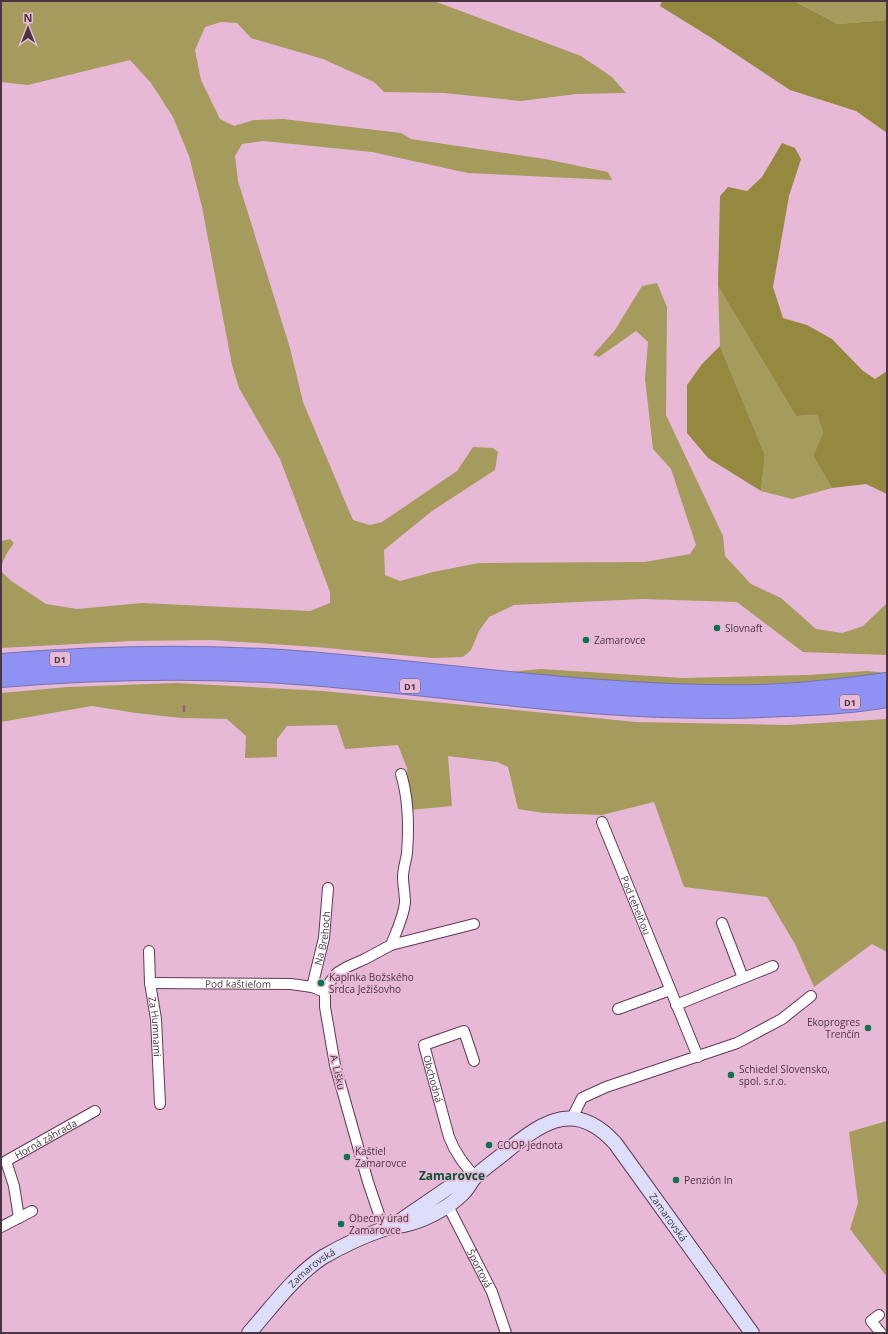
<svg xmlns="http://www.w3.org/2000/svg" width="888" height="1334" font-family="'Open Sans',sans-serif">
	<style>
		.green { fill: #a49b5c }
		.forest { fill: #95893f }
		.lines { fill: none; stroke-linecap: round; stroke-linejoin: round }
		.stream { stroke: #9b5e87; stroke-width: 2.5 }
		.minor-casing { stroke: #613a54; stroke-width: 12 }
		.secondary-casing { stroke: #613a54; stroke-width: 16 }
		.motorway-casing { stroke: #7672b4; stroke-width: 20 }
		.minor { stroke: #fff; stroke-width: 10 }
		.secondary { stroke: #dddefb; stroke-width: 14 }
		.motorway { stroke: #8f92f2; stroke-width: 18 }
		.poi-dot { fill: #09734c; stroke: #e8b9d6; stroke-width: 1.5 }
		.labels { text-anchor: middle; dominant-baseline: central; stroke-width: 3.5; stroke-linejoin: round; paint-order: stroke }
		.shield { fill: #e8b9d6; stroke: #795d6e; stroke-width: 1 }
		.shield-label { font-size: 9px; font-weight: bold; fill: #493642 }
		.poi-label { font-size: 10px; fill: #493642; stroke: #e8b9d6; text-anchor: start }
		.street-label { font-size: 10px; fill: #493642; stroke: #e8b9d6 }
		.quarter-label { font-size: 12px; font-weight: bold; fill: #0f5136; stroke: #e8b9d6 }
	</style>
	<rect width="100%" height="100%" fill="#e8b9d6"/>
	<g class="green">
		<path d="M 1,1 L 434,1 L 581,56 L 612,77 L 626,93 L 576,94 L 521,101 L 444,93 L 384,92 L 374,82 L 323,59 L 251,38 L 237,23 L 221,22 L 205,27 L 195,50 L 201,80 L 220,119 L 234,126 L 254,120 L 283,119 L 401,133 L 411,139 L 545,159 L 608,172 L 612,180 L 468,173 L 372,152 L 263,141 L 242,144 L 235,156 L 238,181 L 290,348 L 303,402 L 353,520 L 370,525 L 382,522 L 457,471 L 473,447 L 493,448 L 498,452 L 495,470 L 432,511 L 384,550 L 385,575 L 400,581 L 433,572 L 479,563 L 645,562 L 690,554 L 696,545 L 671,469 L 653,449 L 645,379 L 648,342 L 636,331 L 599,357 L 593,355 L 615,330 L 642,286 L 657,283 L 667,307 L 666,415 L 723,536 L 725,556 L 751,584 L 781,598 L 816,629 L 842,633 L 863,626 L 887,603 L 887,655 L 803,652 L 737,602 L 643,599 L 514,605 L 489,617 L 479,631 L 471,650 L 463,657 L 432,658 L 316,647 L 212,640 L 131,641 L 1,648 L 1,571 L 10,580 L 46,604 L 77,609 L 142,603 L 310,611 L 330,603 L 330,592 L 280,459 L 239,388 L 232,365 L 202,207 L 189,156 L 173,117 L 151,83 L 130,60 L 28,85 L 1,82 Z"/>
		<path d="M 794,1 L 887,1 L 887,20 L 838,24 Z"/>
		<path d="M 718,286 L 796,416 L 817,415 L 823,433 L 813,456 L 832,488 L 792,499 L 761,491 L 765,455 L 720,346 Z"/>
		<path d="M 10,539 L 14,543 L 7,553 L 1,566 L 1,541 Z"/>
		<path d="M 541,669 L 683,678 L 808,675 L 867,671 L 887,673 L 819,681 L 749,685 L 673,685 L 585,679 L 508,672 Z"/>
		<path d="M 176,683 L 323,691 L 636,722 L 787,725 L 887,719 L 887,952 L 872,944 L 814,987 L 795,944 L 767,897 L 684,887 L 654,802 L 602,815 L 544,813 L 518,809 L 508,767 L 497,762 L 448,756 L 452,806 L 410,810 L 407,768 L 398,745 L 345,749 L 337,725 L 287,726 L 277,739 L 277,757 L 245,758 L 246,736 L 227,719 L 181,718 L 136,713 L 92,706 L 1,722 L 1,693 L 68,687 Z"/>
		<path d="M 887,1121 L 887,1277 L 850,1229 L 858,1203 L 849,1132 Z"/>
	</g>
	<g class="forest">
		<path d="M 662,1 L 794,1 L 838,24 L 887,20 L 887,133 L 856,111 L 790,90 L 710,37 L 660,6 Z"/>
		<path d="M 782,143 L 795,148 L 801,159 L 789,196 L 773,287 L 783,318 L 807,325 L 832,339 L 862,370 L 875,379 L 887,371 L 887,494 L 866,484 L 832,488 L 813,456 L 823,433 L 817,415 L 796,416 L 718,286 L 720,196 L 728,187 L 747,191 L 762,177 Z"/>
		<path d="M 720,346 L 765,455 L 761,491 L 708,458 L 687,433 L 687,385 L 702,364 Z"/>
	</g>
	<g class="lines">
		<path class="stream" d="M 184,706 L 184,711"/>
		<g class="minor-casing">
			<g id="minor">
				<path id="s1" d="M 602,822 L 698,1057"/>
				<path d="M 722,923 L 743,978"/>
				<path d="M 391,945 C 396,932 404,916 405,902 C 405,894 403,885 403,877 C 403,869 406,861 407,853 C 409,827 409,800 401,774"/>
				<path id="s2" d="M 149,951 L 150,983 L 156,1019 L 160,1104"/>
				<path id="s3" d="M 150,983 L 291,984 L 312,987 L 325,992"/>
				<path id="s4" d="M 312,987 L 324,938 L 328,888"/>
				<path d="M 676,1005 L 773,966"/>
				<path d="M 618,1009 L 670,990"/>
				<path id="s5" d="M 474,1061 L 464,1031 L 424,1045 L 449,1137 C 455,1153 464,1164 475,1177"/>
				<path d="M 572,1118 L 582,1098 L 606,1087 L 737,1043 L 782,1019 L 811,996"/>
				<path id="s6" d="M 448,1206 L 492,1292 L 506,1333"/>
				<path id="s7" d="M 19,1218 L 14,1186 L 6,1161 L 95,1111"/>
				<path d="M 1,1227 L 32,1211"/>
				<path d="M 384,1229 L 368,1182 L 335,1065 L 325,1007 L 325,992 L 330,982 L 337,973 L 347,967 L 365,959 L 391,945 L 474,924"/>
				<path d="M 879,1315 L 871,1321 L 881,1333"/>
			</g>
		</g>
		<g class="secondary-casing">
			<g id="secondary">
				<path d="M 397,1223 L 448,1188 L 475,1177"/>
				<path id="s8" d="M 249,1333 C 272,1307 294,1276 323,1257 C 342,1246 363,1236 384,1229 C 391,1226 397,1226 404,1225 C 419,1222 433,1215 446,1207 C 452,1203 460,1197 465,1191 C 469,1187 471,1181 475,1177 C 485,1167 498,1159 508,1150 C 546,1119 577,1101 615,1143 L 752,1333"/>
			</g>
		</g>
		<g class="motorway-casing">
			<g id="motorway">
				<path d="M 1,663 C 99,655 197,653 295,660 C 450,672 603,697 758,694 C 801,693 844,688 887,682"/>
				<path d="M 1,678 C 99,670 197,668 295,675 C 372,680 449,690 526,698 C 612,707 699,712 785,707 C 819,706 853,704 887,698"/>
			</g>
		</g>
		<use href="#minor" class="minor"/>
		<use href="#secondary" class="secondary"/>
		<use href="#motorway" class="motorway"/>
	</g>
	<g class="poi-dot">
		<circle cx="717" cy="628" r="4"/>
		<circle cx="586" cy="640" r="4"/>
		<circle cx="321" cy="983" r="4"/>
		<circle cx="868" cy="1028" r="4"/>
		<circle cx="731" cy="1075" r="4"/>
		<circle cx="489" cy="1145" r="4"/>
		<circle cx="347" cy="1157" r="4"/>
		<circle cx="676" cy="1180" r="4"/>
		<circle cx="341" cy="1224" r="4"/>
	</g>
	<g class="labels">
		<g class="shield">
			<rect x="50" y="652" width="20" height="14" rx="3"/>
			<rect x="400" y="679" width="20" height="14" rx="3"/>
			<rect x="840" y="695" width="20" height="14" rx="3"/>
		</g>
		<g class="shield-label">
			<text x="60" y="659">D1</text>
			<text x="410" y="686">D1</text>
			<text x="850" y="702">D1</text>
		</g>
		<g class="poi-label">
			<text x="725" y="628">Slovnaft</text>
			<text x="594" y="640">Zamarovce</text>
			<text x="329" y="977">Kaplnka Božského<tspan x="329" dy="12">Srdca Ježišovho</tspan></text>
			<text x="860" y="1022" text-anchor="end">Ekoprogres<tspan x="860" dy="12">Trenčín</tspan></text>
			<text x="739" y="1069">Schiedel Slovensko,<tspan x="739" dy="12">spol. s.r.o.</tspan></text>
			<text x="497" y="1145">COOP Jednota</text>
			<text x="355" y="1151">Kaštiel<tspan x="355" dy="12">Zamarovce</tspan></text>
			<text x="684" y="1180">Penzión In</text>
			<text x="349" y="1218">Obecný úrad<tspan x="349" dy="12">Zamarovce</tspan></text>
		</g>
		<g class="street-label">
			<text stroke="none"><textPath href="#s1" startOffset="90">Pod tehelňou</textPath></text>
			<text stroke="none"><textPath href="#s4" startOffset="50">Na Brehoch</textPath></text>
			<text stroke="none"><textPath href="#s3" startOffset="88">Pod kaštieľom</textPath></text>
			<text stroke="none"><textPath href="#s2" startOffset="76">Za Humnami</textPath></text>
			<text transform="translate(338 1072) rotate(77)">A. Lišku</text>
			<text stroke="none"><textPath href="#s5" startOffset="109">Obchodná</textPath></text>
			<text stroke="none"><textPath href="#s7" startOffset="104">Horná záhrada</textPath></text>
			<text stroke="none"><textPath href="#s8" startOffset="540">Zamarovská</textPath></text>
			<text stroke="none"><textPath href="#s6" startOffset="70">Športová</textPath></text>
			<text stroke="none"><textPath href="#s8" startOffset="91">Zamarovská</textPath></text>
		</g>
		<g class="quarter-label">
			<text x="452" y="1175">Zamarovce</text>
		</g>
	</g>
	<rect width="888" height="1334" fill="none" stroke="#493642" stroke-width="4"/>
	<g transform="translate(28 28)" stroke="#e8b9d6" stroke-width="3" paint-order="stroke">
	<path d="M0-3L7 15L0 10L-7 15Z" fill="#493642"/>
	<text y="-6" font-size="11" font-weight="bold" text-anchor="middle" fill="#493642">N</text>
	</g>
</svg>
